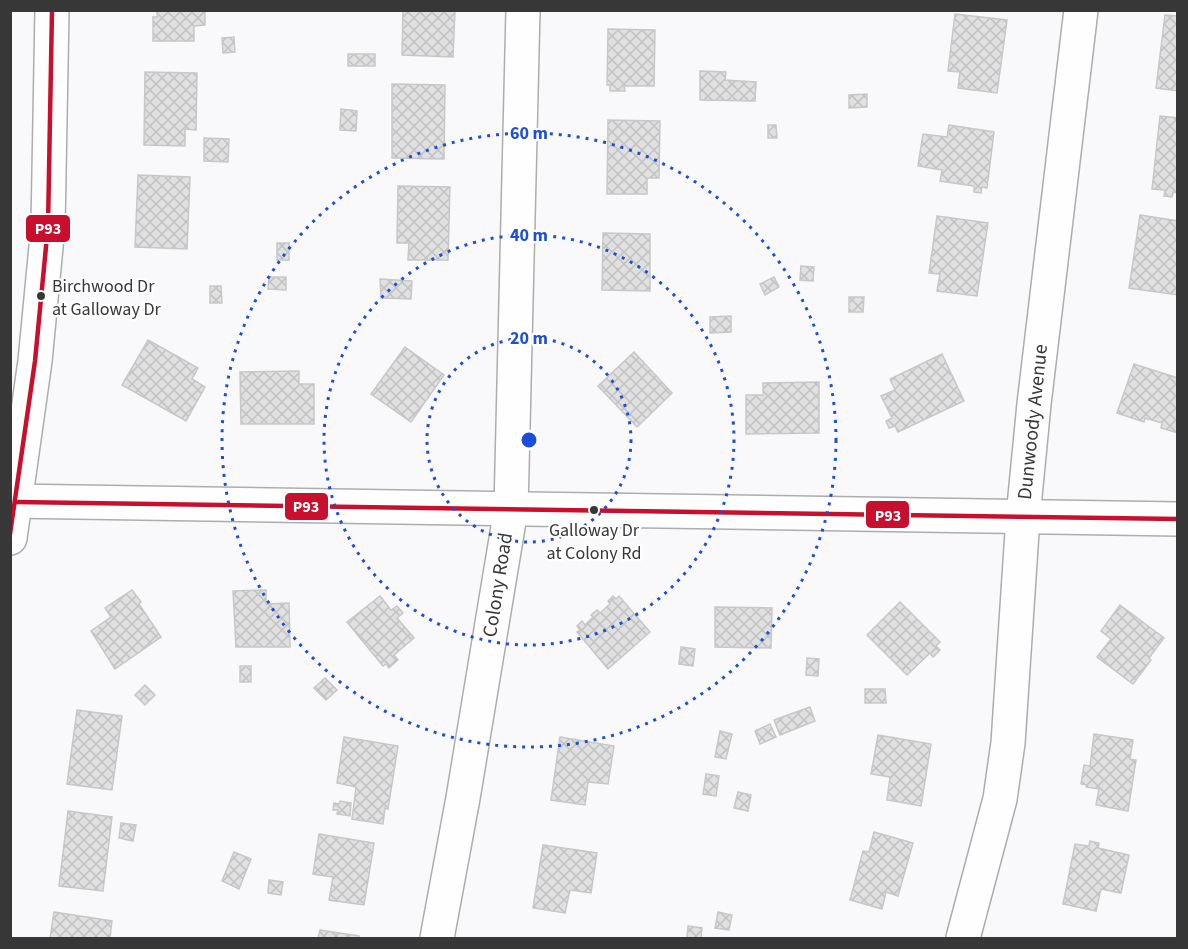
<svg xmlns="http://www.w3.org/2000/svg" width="1188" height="949" font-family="'Source Sans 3',sans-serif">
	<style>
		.building { fill: url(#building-cross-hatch); stroke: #c8c7c8; stroke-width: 1.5 }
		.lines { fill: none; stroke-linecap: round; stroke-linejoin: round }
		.minor-casing { stroke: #adadae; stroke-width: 36 }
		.minor { stroke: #fefeff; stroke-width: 33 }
		.bus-1-casing { stroke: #fff; stroke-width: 9 }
		.bus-1 { stroke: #c8102e; stroke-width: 4.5 }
		.ring { fill: none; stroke: #1d4ed8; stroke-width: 3; stroke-dasharray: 3 6 }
		.bus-dot { fill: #373738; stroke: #fff; stroke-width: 2 }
		.labels { text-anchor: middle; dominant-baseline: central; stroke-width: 4.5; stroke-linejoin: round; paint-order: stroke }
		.bus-label { font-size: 18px; fill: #373738; stroke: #fff; text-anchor: start }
		.street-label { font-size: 20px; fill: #373738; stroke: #fff }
		.centre { fill: #1d4ed8; stroke: #fff; stroke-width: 3 }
		.ring-label { font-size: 18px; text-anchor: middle; font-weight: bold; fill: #1d4ed8; stroke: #fff; stroke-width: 4.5; stroke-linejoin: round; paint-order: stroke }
		.line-badge { stroke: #fff; stroke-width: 2 }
		.badge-label { font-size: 16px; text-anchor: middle; font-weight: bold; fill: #fff }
	</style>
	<defs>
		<pattern id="building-cross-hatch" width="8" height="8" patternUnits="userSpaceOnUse" patternTransform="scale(1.5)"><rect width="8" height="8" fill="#e1e0e1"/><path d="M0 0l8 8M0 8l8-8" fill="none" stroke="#c2c1c2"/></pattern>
	</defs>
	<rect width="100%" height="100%" fill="#f9f9fc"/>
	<g class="building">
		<path d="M 157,10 L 205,10 L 205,25 L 194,26 L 194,41 L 153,41 L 153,17 L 157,17 Z"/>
		<path d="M 403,10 L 455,10 L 453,57 L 402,55 Z"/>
		<path d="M 955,14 L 1007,20 L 997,93 L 958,88 L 960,72 L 948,71 Z"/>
		<path d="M 1165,15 L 1178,16 L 1178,91 L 1156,88 Z"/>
		<path d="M 608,29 L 655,30 L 654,86 L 624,86 L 625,91 L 610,91 L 610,85 L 607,85 Z"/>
		<path d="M 234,37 L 235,52 L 223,53 L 222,38 Z"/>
		<rect x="348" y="54" width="27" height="12"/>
		<path d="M 700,71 L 726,72 L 725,80 L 756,82 L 755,101 L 700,100 Z"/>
		<path d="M 145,72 L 197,73 L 196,130 L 185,129 L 185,146 L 144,145 Z"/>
		<path d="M 392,84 L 445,85 L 444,159 L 392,158 Z"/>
		<path d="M 867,94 L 867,107 L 849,108 L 849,95 Z"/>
		<path d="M 341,109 L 357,111 L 356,131 L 340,130 Z"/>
		<path d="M 1160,116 L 1178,118 L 1178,193 L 1173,192 L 1172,197 L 1164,196 L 1165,190 L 1152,189 Z"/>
		<path d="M 608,120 L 660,121 L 659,178 L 647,178 L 647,194 L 607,194 Z"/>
		<path d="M 768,125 L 776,125 L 777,138 L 768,138 Z"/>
		<path d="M 949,125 L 994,132 L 987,188 L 982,187 L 981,193 L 974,192 L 974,186 L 940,181 L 942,170 L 918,166 L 923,134 L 947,137 Z"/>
		<path d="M 204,138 L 229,139 L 228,162 L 204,161 Z"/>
		<path d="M 138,175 L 190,177 L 187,249 L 135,247 Z"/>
		<path d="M 398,186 L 450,187 L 448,260 L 408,260 L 409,243 L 397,243 Z"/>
		<path d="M 1140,215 L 1178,221 L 1178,295 L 1129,288 Z"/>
		<path d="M 937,216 L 988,223 L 977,296 L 937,291 L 940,274 L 929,273 Z"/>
		<path d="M 603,233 L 650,234 L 650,291 L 602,290 Z"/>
		<rect x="277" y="243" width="12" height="17"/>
		<path d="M 801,266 L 814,267 L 813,281 L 800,280 Z"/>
		<path d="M 269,277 L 286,277 L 286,290 L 268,289 Z"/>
		<path d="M 774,277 L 779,287 L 765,295 L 760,284 Z"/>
		<path d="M 380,279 L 412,281 L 411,299 L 381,298 Z"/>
		<path d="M 210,286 L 221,286 L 222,303 L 210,303 Z"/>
		<path d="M 849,297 L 864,297 L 863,312 L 849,312 Z"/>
		<path d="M 731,316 L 731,332 L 710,333 L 710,317 Z"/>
		<path d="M 148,340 L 198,368 L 192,379 L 205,387 L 186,421 L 122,385 Z"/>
		<path d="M 405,347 L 444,375 L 411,422 L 371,394 Z"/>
		<path d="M 634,352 L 672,393 L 637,427 L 598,386 Z"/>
		<path d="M 942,354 L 964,401 L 898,432 L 895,426 L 889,428 L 886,421 L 892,418 L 881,396 L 895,390 L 890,379 Z"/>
		<path d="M 1134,364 L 1178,378 L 1178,433 L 1161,428 L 1162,423 L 1145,418 L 1144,422 L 1117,413 Z"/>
		<path d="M 299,371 L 299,384 L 314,384 L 314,424 L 241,424 L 240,372 Z"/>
		<path d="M 819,382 L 819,433 L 746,434 L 746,395 L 763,395 L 763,383 Z"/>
		<path d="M 132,590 L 141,602 L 139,604 L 161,637 L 115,669 L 91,631 L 111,617 L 105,608 Z"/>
		<path d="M 266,590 L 266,604 L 289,603 L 290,647 L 236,647 L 233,591 Z"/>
		<path d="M 380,596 L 391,610 L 397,606 L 403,613 L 397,618 L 414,638 L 394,655 L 398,660 L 389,668 L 386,664 L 383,666 L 347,622 Z"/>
		<path d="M 613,596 L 616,599 L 619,596 L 650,632 L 608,669 L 577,632 L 580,630 L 577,626 L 582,621 L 585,625 L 593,617 L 591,615 L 597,610 L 600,613 L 610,604 L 608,601 Z"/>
		<path d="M 900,602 L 940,642 L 936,646 L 940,650 L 933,657 L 930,653 L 907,675 L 867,635 Z"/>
		<path d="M 1120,605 L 1164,638 L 1149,658 L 1151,660 L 1133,684 L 1097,657 L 1111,639 L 1101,631 Z"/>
		<path d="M 715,607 L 772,608 L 771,648 L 715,647 Z"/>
		<path d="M 681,647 L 695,649 L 693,666 L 679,664 Z"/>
		<path d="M 807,658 L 819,659 L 818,676 L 806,675 Z"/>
		<rect x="240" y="666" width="11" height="16"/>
		<path d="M 325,678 L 337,690 L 326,700 L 314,688 Z"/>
		<path d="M 145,685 L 155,695 L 145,705 L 135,695 Z"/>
		<path d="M 865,689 L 885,689 L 886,703 L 865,703 Z"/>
		<path d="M 810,707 L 815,721 L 780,735 L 774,720 Z"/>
		<path d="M 77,710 L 122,716 L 112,790 L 67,784 Z"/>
		<path d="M 770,724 L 776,737 L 760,744 L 755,731 Z"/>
		<path d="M 720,731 L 732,734 L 726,759 L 715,757 Z"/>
		<path d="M 1094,734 L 1133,740 L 1130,759 L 1136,760 L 1128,811 L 1096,805 L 1099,789 L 1086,787 L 1087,785 L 1081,784 L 1084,765 L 1090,766 Z"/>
		<path d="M 878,735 L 931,744 L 921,806 L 887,800 L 890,777 L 871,774 Z"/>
		<path d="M 344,737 L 398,746 L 388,809 L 385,808 L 383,824 L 352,819 L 356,787 L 337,783 Z"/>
		<path d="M 560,737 L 614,746 L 608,784 L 588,782 L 585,805 L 551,800 Z"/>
		<path d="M 706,774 L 719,776 L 716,796 L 703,794 Z"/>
		<path d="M 738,792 L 751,795 L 748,811 L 734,808 Z"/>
		<path d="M 340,801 L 351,803 L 350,816 L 337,814 L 338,810 L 333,810 L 334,803 L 339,804 Z"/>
		<path d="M 68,811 L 112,817 L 103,891 L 59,886 Z"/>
		<path d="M 121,823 L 136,825 L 133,841 L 119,838 Z"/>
		<path d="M 874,832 L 913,843 L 898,896 L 886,892 L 882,909 L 850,900 L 863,851 L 869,852 Z"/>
		<path d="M 319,834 L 374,843 L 364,905 L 329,900 L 333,877 L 313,874 Z"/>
		<path d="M 1090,841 L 1099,843 L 1098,848 L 1129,855 L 1121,893 L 1101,889 L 1096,911 L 1063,904 L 1075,844 L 1089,846 Z"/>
		<path d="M 543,845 L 597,853 L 591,893 L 570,890 L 565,913 L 533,908 Z"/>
		<path d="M 234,852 L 251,859 L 239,889 L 222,881 Z"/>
		<path d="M 269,880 L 283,882 L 281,895 L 268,893 Z"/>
		<path d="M 54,912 L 112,921 L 110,938 L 50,938 Z"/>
		<path d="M 718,912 L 732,915 L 729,930 L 715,928 Z"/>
		<path d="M 688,926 L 702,928 L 701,938 L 687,938 Z"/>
		<path d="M 320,930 L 359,936 L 359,938 L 318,938 Z"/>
	</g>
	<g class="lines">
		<g class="minor-casing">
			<g id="minor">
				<path d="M 10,501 L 1178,519"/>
				<path d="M 10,538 L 35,361 L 48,226 L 52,10"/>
				<path d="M 437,938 L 463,798 L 511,509 L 523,10"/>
				<path d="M 963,938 L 1000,799 L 1008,743 L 1023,517 L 1034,404 L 1081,10"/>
			</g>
		</g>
		<use href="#minor" class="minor"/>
		<g class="bus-1-casing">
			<g id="bus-1">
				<path d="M 16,502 L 1178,519"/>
				<path d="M 10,534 L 35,361 L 48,226 L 52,10"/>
			</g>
		</g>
		<use href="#bus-1" class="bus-1"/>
	</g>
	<g class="ring">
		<circle cx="529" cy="440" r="102"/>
		<circle cx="529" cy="440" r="205"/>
		<circle cx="529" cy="440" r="307"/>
	</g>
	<g class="bus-dot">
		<circle cx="41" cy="296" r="5"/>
		<circle cx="594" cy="510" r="5"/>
	</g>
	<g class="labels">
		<g class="bus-label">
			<text x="52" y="286">Birchwood Dr<tspan x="52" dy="23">at Galloway Dr</tspan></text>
			<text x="594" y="530" text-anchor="middle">Galloway Dr<tspan x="594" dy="23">at Colony Rd</tspan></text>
		</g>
		<g class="street-label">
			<text transform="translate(1033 422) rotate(-84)">Dunwoody Avenue</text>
			<text transform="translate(498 585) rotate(-81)">Colony Road</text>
		</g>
	</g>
	<circle cx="529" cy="440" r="9" class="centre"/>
	<g class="ring-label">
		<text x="529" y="139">60 m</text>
		<text x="529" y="241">40 m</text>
		<text x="529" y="344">20 m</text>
	</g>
	<g class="line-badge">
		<rect x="25" y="214" width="46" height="29" rx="6" fill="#c8102e"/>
		<rect x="284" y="492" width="45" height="29" rx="6" fill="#c8102e"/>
		<rect x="865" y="500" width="45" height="29" rx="6" fill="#c8102e"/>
	</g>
	<g class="badge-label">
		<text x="48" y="234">P93</text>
		<text x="306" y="512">P93</text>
		<text x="888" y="521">P93</text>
	</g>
	<rect width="1188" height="949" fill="none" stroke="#373738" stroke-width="24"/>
</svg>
